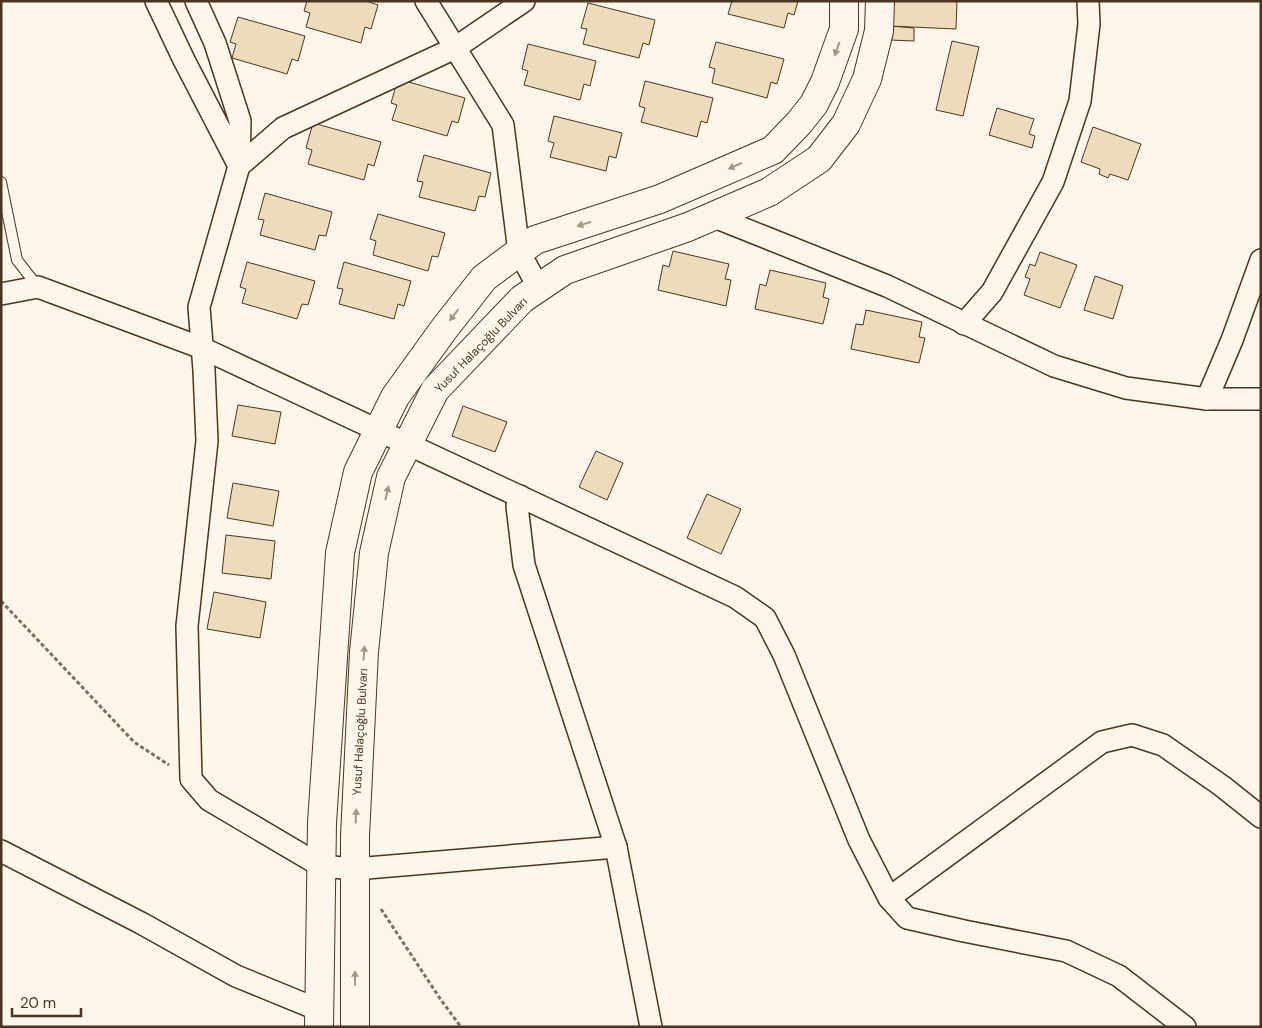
<svg xmlns="http://www.w3.org/2000/svg" width="1262" height="1028" font-family="'DM Sans',sans-serif">
	<style>
		.building { fill: #ecdcbc; stroke: #4a3520 }
		.lines { fill: none; stroke-linecap: round; stroke-linejoin: round }
		.lane-casing { stroke: #4a3520; stroke-width: 12 }
		.street-casing { stroke: #4a3520; stroke-width: 24 }
		.secondary-casing { stroke: #4a3520; stroke-width: 30 }
		.path { stroke: #7f6f5c; stroke-width: 3; stroke-dasharray: 4 2.5; stroke-linecap: butt }
		.lane { stroke: #fbf6e9; stroke-width: 10 }
		.street { stroke: #fbf6e9; stroke-width: 21 }
		.secondary { stroke: #fbf6e9; stroke-width: 28 }
		.oneway { fill: #a29684 }
		.labels { text-anchor: middle; dominant-baseline: central; stroke-width: 4; stroke-linejoin: round; paint-order: stroke }
		.street-label { font-size: 12px; fill: #4a3520; stroke: #fbf6e9 }
	</style>
	<rect width="100%" height="100%" fill="#fbf6e9"/>
	<g class="building">
		<path d="M 307,1 L 366,1 L 378,5 L 371,29 L 365,27 L 361,43 L 306,27 L 310,13 L 304,11 Z"/>
		<path d="M 732,1 L 798,1 L 794,15 L 788,13 L 784,28 L 728,14 Z"/>
		<path d="M 891,1 L 957,1 L 956,29 L 890,26 Z"/>
		<path d="M 588,3 L 655,20 L 649,45 L 643,43 L 639,58 L 583,44 L 587,29 L 581,28 Z"/>
		<path d="M 238,17 L 305,36 L 298,61 L 292,59 L 287,74 L 232,58 L 236,44 L 230,42 Z"/>
		<path d="M 890,26 L 914,28 L 914,41 L 890,40 Z"/>
		<path d="M 952,41 L 979,47 L 963,116 L 936,110 Z"/>
		<path d="M 716,42 L 784,59 L 777,84 L 771,82 L 767,98 L 712,83 L 715,69 L 709,67 Z"/>
		<path d="M 528,44 L 596,61 L 590,86 L 584,84 L 580,100 L 524,85 L 528,71 L 522,69 Z"/>
		<path d="M 398,79 L 465,98 L 458,123 L 452,121 L 447,136 L 392,120 L 397,105 L 391,103 Z"/>
		<path d="M 645,81 L 713,98 L 707,123 L 701,121 L 697,137 L 641,122 L 645,108 L 639,106 Z"/>
		<path d="M 997,108 L 1034,119 L 1029,134 L 1035,136 L 1032,148 L 989,135 Z"/>
		<path d="M 554,116 L 622,133 L 616,158 L 609,156 L 606,171 L 550,157 L 554,143 L 548,141 Z"/>
		<path d="M 313,123 L 381,142 L 374,166 L 368,164 L 364,180 L 308,164 L 312,150 L 306,148 Z"/>
		<path d="M 1093,127 L 1141,144 L 1128,180 L 1110,174 L 1108,178 L 1099,174 L 1100,169 L 1081,162 Z"/>
		<path d="M 424,155 L 491,173 L 485,197 L 479,196 L 475,211 L 419,197 L 423,182 L 417,181 Z"/>
		<path d="M 265,193 L 332,212 L 326,236 L 319,235 L 315,250 L 260,235 L 264,220 L 258,219 Z"/>
		<path d="M 378,214 L 445,233 L 438,257 L 432,256 L 428,271 L 373,255 L 376,241 L 370,239 Z"/>
		<path d="M 673,251 L 729,264 L 725,279 L 731,280 L 726,306 L 658,290 L 663,265 L 669,267 Z"/>
		<path d="M 1040,252 L 1077,265 L 1060,308 L 1024,295 L 1030,279 L 1025,277 L 1030,264 L 1035,266 Z"/>
		<path d="M 247,262 L 315,281 L 308,305 L 302,304 L 297,319 L 242,303 L 246,289 L 240,287 Z"/>
		<path d="M 344,262 L 411,281 L 404,306 L 398,304 L 394,319 L 339,304 L 343,289 L 337,288 Z"/>
		<path d="M 770,270 L 826,283 L 823,297 L 829,299 L 823,324 L 755,309 L 760,284 L 766,286 Z"/>
		<path d="M 1095,276 L 1123,286 L 1113,319 L 1084,310 Z"/>
		<path d="M 866,310 L 922,322 L 919,337 L 925,338 L 919,363 L 851,349 L 856,324 L 863,325 Z"/>
		<path d="M 238,405 L 281,412 L 275,444 L 232,436 Z"/>
		<path d="M 463,406 L 507,422 L 495,452 L 452,436 Z"/>
		<path d="M 596,451 L 623,463 L 607,500 L 579,487 Z"/>
		<path d="M 233,483 L 279,491 L 273,526 L 227,518 Z"/>
		<path d="M 707,494 L 741,509 L 721,554 L 687,538 Z"/>
		<path d="M 226,535 L 275,541 L 271,579 L 222,573 Z"/>
		<path d="M 214,592 L 266,602 L 260,638 L 207,629 Z"/>
	</g>
	<g class="lines">
		<g class="lane-casing">
			<path id="lane" d="M 1,182 L 17,260 L 38,287"/>
		</g>
		<g class="street-casing">
			<g id="street">
				<path d="M 156,1 L 184,60 L 239,166"/>
				<path d="M 196,1 L 215,43 L 240,121 L 239,166"/>
				<path d="M 426,1 L 503,125 L 519,252 L 539,288"/>
				<path d="M 524,1 L 455,48 L 283,128 L 239,166 L 199,307 L 204,370 L 207,441 L 187,626 L 191,779 L 209,800 L 321,866 L 355,869 L 616,847"/>
				<path d="M 712,216 L 887,286 L 1054,366 L 1126,388 L 1207,399 L 1261,399"/>
				<path d="M 1,294 L 38,287 L 202,348 L 735,597 L 765,618 L 784,655 L 859,840 L 889,898 L 907,918 L 964,931 L 1066,951 L 1119,976 L 1185,1027"/>
				<path d="M 964,324 L 992,292 L 1053,182 L 1080,101 L 1089,24 L 1088,1"/>
				<path d="M 1207,399 L 1232,340 L 1261,260"/>
				<path d="M 520,496 L 517,506 L 524,565 L 616,847 L 651,1027"/>
				<path d="M 1,851 L 141,923 L 236,976 L 319,1010"/>
				<path d="M 889,898 L 1102,742 L 1132,735 L 1163,745 L 1222,786 L 1261,817"/>
			</g>
		</g>
		<g class="secondary-casing">
			<g id="secondary">
				<path d="M 319,1027 L 322,823 L 340,553 L 358,472 L 395,397 L 444,329 L 484,278 L 535,240 L 660,199 L 773,150 L 799,123 L 814,104 L 825,82 L 844,29 L 844,1"/>
				<path d="M 355,1027 L 355,836 L 364,652 L 374,553 L 391,477 L 435,390 L 522,299 L 565,270 L 688,227 L 769,192 L 819,159 L 846,124 L 867,79 L 879,31 L 880,1"/>
			</g>
		</g>
		<g class="path">
			<path d="M 1,601 L 134,742 L 169,765"/>
			<path d="M 381,909 L 441,1000 L 461,1027"/>
		</g>
		<use href="#lane" class="lane"/>
		<use href="#street" class="street"/>
		<use href="#secondary" class="secondary"/>
	</g>
	<defs><path id="oneway-solid" d="M-6-.8H1V-3.2L6.5 0L1 3.2V.8H-6Z" transform="scale(1.25)"/></defs>
	<g class="oneway">
		<use href="#oneway-solid" transform="translate(837 49) rotate(110)"/>
		<use href="#oneway-solid" transform="translate(735 166) rotate(156)"/>
		<use href="#oneway-solid" transform="translate(584 224) rotate(162)"/>
		<use href="#oneway-solid" transform="translate(454 315) rotate(128)"/>
		<use href="#oneway-solid" transform="translate(387 493) rotate(-77)"/>
		<use href="#oneway-solid" transform="translate(364 653) rotate(-86)"/>
		<use href="#oneway-solid" transform="translate(356 816) rotate(-87)"/>
		<use href="#oneway-solid" transform="translate(355 978) rotate(-90)"/>
	</g>
	<g class="labels">
		<g class="street-label">
			<text transform="translate(481 345) rotate(-46)">Yusuf Halaçoğlu Bulvarı</text>
			<text transform="translate(360 732) rotate(-87)">Yusuf Halaçoğlu Bulvarı</text>
		</g>
	</g>
	<rect width="1262" height="1028" fill="none" stroke="#4a3520" stroke-width="5"/>
	<path d="M12 1008v8h69v-8" fill="none" stroke="#4a3520" stroke-width="2.5"/>
	<text x="20" y="1008" font-size="15" fill="#4a3520" stroke="#fbf6e9" stroke-width="4" paint-order="stroke">20 m</text>
</svg>
